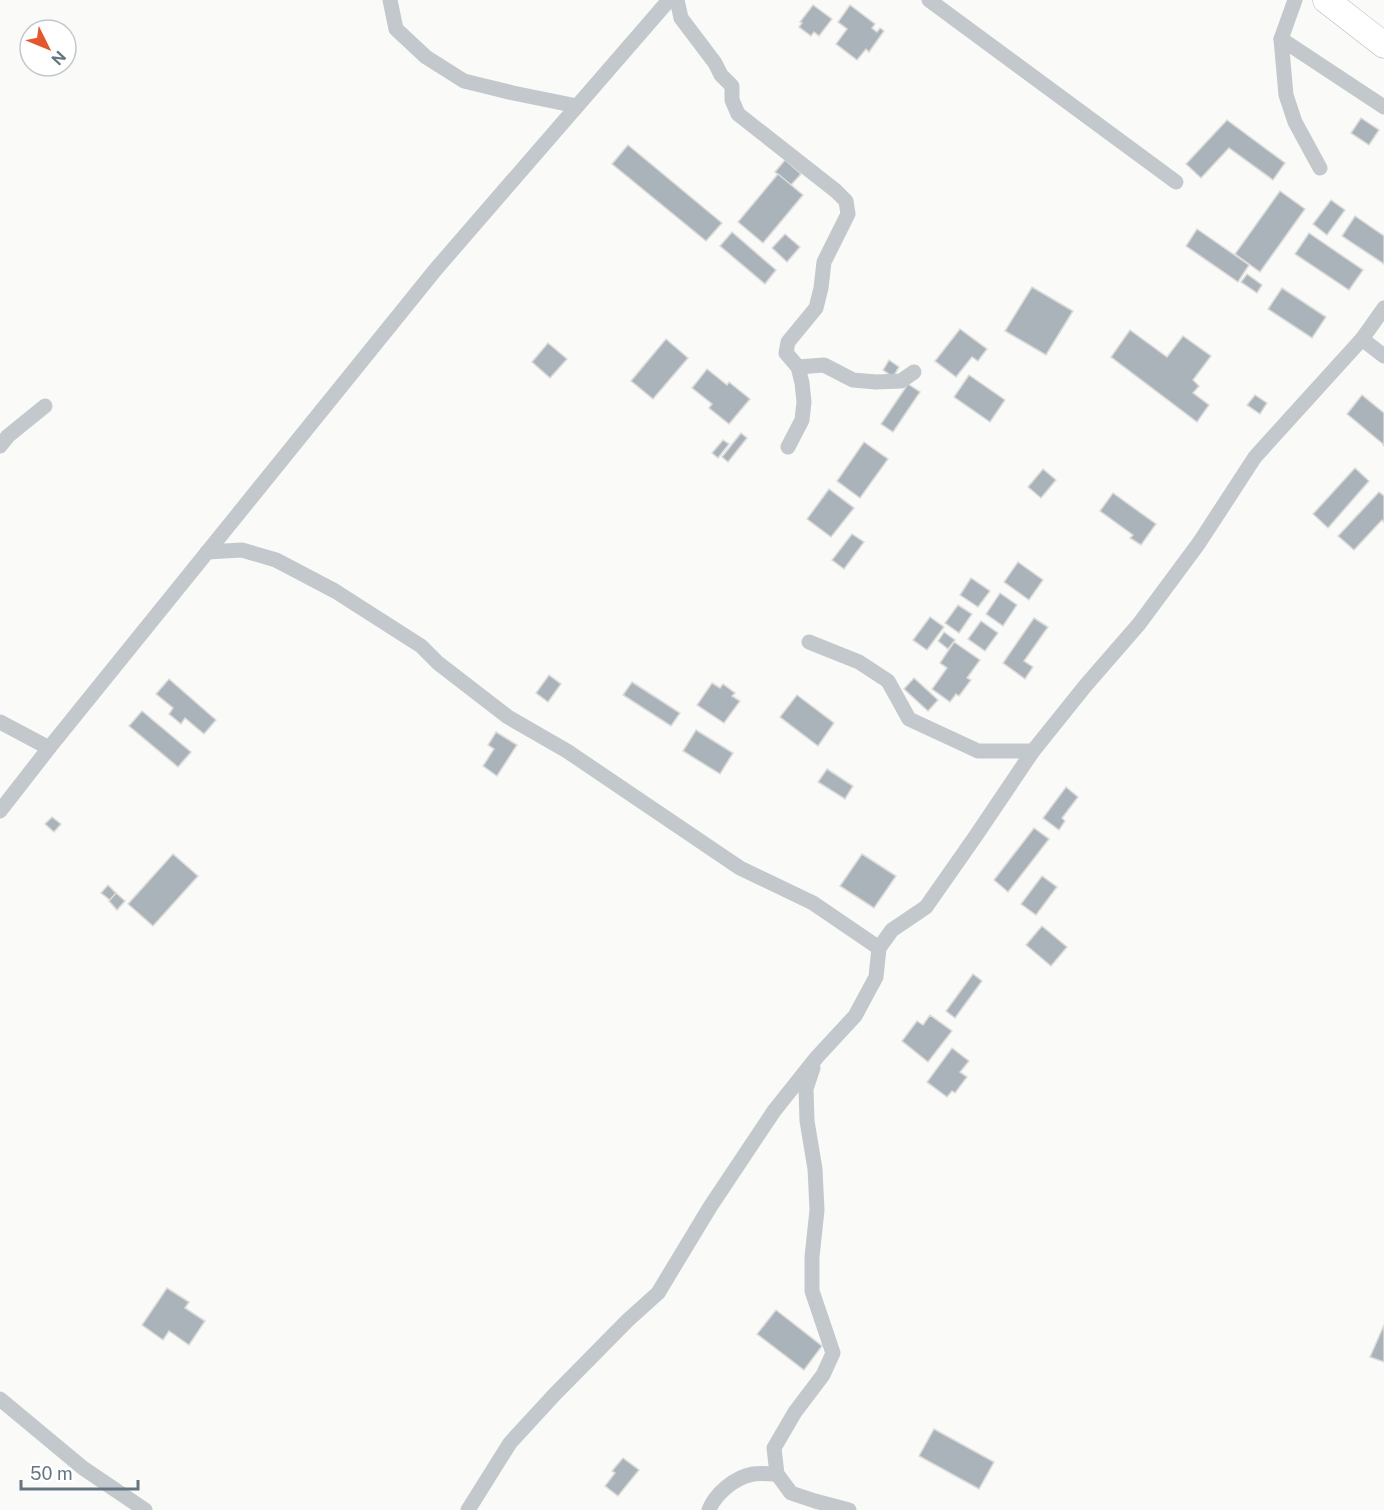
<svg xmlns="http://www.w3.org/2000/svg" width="1384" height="1510" font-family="'Public Sans',sans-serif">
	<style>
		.building { fill: #aab3b9; stroke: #dcdcda; stroke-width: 1.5 }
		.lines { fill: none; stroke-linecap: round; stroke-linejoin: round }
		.trunk-casing { stroke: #b4b9bd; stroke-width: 27 }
		.minor { stroke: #c3c8cc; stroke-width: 15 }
		.trunk { stroke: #fff; stroke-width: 26 }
	</style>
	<rect width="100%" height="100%" fill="#fafaf8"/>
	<g class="building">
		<path d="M 813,5 L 832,19 L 819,36 L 814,32 L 811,36 L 799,27 L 802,23 L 800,22 Z"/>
		<path d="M 850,5 L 875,24 L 872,28 L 877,32 L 880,28 L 884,31 L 869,52 L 866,49 L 857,60 L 836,44 L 847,29 L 838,22 Z"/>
		<path d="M 1361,118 L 1379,130 L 1369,145 L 1351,133 Z"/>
		<path d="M 1227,120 L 1285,163 L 1273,180 L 1229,148 L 1201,178 L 1186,164 Z"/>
		<path d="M 628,145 L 722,223 L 706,241 L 612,164 Z"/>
		<path d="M 785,160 L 801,174 L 791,185 L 775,172 Z"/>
		<path d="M 778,174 L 803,195 L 763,243 L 738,222 Z"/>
		<path d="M 1280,191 L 1305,209 L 1260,272 L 1235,254 Z"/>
		<path d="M 1331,200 L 1345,210 L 1327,235 L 1313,224 Z"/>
		<path d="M 1355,216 L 1384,236 L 1384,264 L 1342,236 Z"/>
		<path d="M 1197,229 L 1249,265 L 1238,282 L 1186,246 Z"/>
		<path d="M 732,232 L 776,270 L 765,284 L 720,246 Z"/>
		<path d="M 1309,233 L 1363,270 L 1349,290 L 1295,254 Z"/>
		<path d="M 785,234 L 800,247 L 787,262 L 772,248 Z"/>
		<path d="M 1247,274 L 1262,285 L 1257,293 L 1241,282 Z"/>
		<path d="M 1032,287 L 1073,311 L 1046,355 L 1005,331 Z"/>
		<path d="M 1282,288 L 1326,317 L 1312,338 L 1268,309 Z"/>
		<path d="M 960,329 L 987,349 L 978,361 L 972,357 L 956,377 L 935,361 Z"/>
		<path d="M 1130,330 L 1167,357 L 1183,336 L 1211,356 L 1193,380 L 1199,386 L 1193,393 L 1209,405 L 1197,422 L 1111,357 Z"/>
		<path d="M 666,339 L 688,358 L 653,399 L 631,381 Z"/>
		<path d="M 548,343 L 567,359 L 550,378 L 532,362 Z"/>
		<path d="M 889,360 L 899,367 L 893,377 L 883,370 Z"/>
		<path d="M 707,369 L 727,385 L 729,382 L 750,399 L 729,424 L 709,408 L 712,404 L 692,388 Z"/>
		<path d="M 969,375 L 1005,400 L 990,422 L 954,397 Z"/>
		<path d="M 908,384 L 920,392 L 893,432 L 881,424 Z"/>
		<path d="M 1255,395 L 1267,403 L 1260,414 L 1247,405 Z"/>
		<path d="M 1362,395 L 1384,413 L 1384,446 L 1383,445 L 1383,444 L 1347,414 Z"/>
		<path d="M 741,433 L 747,438 L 728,462 L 722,457 Z"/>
		<path d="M 723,440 L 729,444 L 718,458 L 712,453 Z"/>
		<path d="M 864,442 L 888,459 L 860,498 L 837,481 Z"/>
		<path d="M 1355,468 L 1369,481 L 1328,528 L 1313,514 Z"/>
		<path d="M 1043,469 L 1056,480 L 1041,498 L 1028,487 Z"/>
		<path d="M 829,489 L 854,508 L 831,537 L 807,519 Z"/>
		<path d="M 1379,492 L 1384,496 L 1384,522 L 1382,520 L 1354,550 L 1338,536 Z"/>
		<path d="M 1113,493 L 1156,524 L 1141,545 L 1130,538 L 1133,535 L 1100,511 Z"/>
		<path d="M 852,534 L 864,542 L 844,569 L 832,560 Z"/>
		<path d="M 1018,562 L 1043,580 L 1029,600 L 1004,582 Z"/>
		<path d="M 971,578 L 990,591 L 978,607 L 960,595 Z"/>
		<path d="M 1000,593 L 1017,605 L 1003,626 L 986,614 Z"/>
		<path d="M 958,605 L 972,614 L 959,633 L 945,623 Z"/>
		<path d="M 930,617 L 944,627 L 927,650 L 913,640 Z"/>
		<path d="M 1034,618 L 1048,627 L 1024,661 L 1033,667 L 1025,679 L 1003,663 Z"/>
		<path d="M 981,621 L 998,633 L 985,651 L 968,639 Z"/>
		<path d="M 944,632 L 955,640 L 948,649 L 938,641 Z"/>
		<path d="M 954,642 L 980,660 L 967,678 L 971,680 L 959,696 L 956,694 L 950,702 L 932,689 L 947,668 L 940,663 Z"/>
		<path d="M 549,675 L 561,684 L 548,702 L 536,693 Z"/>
		<path d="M 914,678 L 938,700 L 928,711 L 904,689 Z"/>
		<path d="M 169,679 L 216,720 L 204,734 L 185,718 L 181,724 L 169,714 L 173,708 L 156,694 Z"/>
		<path d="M 632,682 L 680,713 L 671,726 L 623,695 Z"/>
		<path d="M 712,683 L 720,688 L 723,684 L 735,693 L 732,696 L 740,701 L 724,723 L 697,705 Z"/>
		<path d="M 797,695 L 834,723 L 818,746 L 780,717 Z"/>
		<path d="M 142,711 L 191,752 L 178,767 L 129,726 Z"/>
		<path d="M 696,730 L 733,753 L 720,774 L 683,751 Z"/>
		<path d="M 496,732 L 517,745 L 497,776 L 483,766 L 494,749 L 488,745 Z"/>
		<path d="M 827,769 L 853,786 L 845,799 L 818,782 Z"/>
		<path d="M 1066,787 L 1078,797 L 1062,818 L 1065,821 L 1059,830 L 1043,818 Z"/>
		<path d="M 52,817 L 61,824 L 54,832 L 45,824 Z"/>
		<path d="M 1034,828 L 1049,839 L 1008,892 L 994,880 Z"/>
		<path d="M 173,854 L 198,876 L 153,926 L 128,904 Z"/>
		<path d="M 862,854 L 896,876 L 874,908 L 840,886 Z"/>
		<path d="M 1042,876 L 1057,887 L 1036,915 L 1021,904 Z"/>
		<path d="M 108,885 L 116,893 L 110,900 L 101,893 Z"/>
		<path d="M 116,893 L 125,901 L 117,910 L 109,901 Z"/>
		<path d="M 1042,926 L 1067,947 L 1051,966 L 1026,945 Z"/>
		<path d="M 973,974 L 982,981 L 955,1018 L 946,1011 Z"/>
		<path d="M 930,1015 L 952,1031 L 928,1062 L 902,1041 L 917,1021 L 923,1025 Z"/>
		<path d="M 952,1048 L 969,1061 L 960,1072 L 967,1077 L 955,1093 L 952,1091 L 947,1097 L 927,1082 Z"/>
		<path d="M 167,1288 L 189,1302 L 185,1308 L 205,1321 L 189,1345 L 169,1331 L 163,1340 L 142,1325 Z"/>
		<path d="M 776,1310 L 822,1346 L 804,1370 L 757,1334 Z"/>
		<path d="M 1384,1325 L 1384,1362 L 1370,1357 Z"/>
		<path d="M 934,1429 L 994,1462 L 979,1489 L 919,1456 Z"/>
		<path d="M 623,1458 L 639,1470 L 618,1496 L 605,1486 L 615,1473 L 612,1471 Z"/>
	</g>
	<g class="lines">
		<g class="trunk-casing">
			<path id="trunk" d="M 1326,0 L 1384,45"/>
		</g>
		<g class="minor">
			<path d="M 390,0 L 396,29 L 426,57 L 464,81 L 513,93 L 577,106"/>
			<path d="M 677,0 L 681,18 L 715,63 L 721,75 L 732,86 L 732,100 L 738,114 L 836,191 L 846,201 L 848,214 L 824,262 L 821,288 L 816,308 L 788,342 L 786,353 L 798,367 L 802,383 L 804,402 L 802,420 L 788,447"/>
			<path d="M 929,0 L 1176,182"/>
			<path d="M 1295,0 L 1281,39 L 1286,95 L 1295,122 L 1320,168"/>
			<path d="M 1281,39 L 1384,107"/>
			<path d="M 1362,339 L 1384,356"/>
			<path d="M 798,367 L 824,365 L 853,380 L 876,382 L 901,381 L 914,372"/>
			<path d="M 0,446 L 8,436 L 45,406"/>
			<path d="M 207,552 L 242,550 L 276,560 L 335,591 L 421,646 L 438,663 L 508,717 L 567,751 L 740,868 L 813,903 L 879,948"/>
			<path d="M 809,642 L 859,662 L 888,681 L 909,719 L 978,751 L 1033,751"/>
			<path d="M 0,722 L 49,748"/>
			<path d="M 0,811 L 49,748 L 436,269 L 669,0"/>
			<path d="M 813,1068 L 806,1089 L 807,1121 L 815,1169 L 817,1210 L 812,1257 L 812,1291 L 833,1353 L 823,1375 L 795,1412 L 774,1448 L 777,1474 L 791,1493 L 815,1501 L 849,1510"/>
			<path d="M 0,1399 L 83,1468 L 145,1510"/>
			<path d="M 468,1510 L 510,1443 L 555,1394 L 628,1320 L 658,1293 L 710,1207 L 774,1111 L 817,1057 L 855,1016 L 876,977 L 879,948 L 892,930 L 926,907 L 975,837 L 1033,751 L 1086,685 L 1139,624 L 1199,543 L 1255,457 L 1362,339 L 1384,308"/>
			<path d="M 709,1510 C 715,1494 735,1477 753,1474 C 760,1473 769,1474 777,1474"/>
		</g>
		<use href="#trunk" class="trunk"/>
	</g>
	<g transform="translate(48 48) rotate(133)"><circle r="28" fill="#ffffff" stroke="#c1c8cd" stroke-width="1.5"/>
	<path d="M0-4.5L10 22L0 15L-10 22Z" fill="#e4572e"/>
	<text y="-9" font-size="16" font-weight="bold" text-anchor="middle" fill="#657683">N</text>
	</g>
	<path d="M21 1480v9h117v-9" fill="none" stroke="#657683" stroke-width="3"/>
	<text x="30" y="1480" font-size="18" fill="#657683" stroke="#ffffff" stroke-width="4.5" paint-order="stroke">50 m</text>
</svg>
